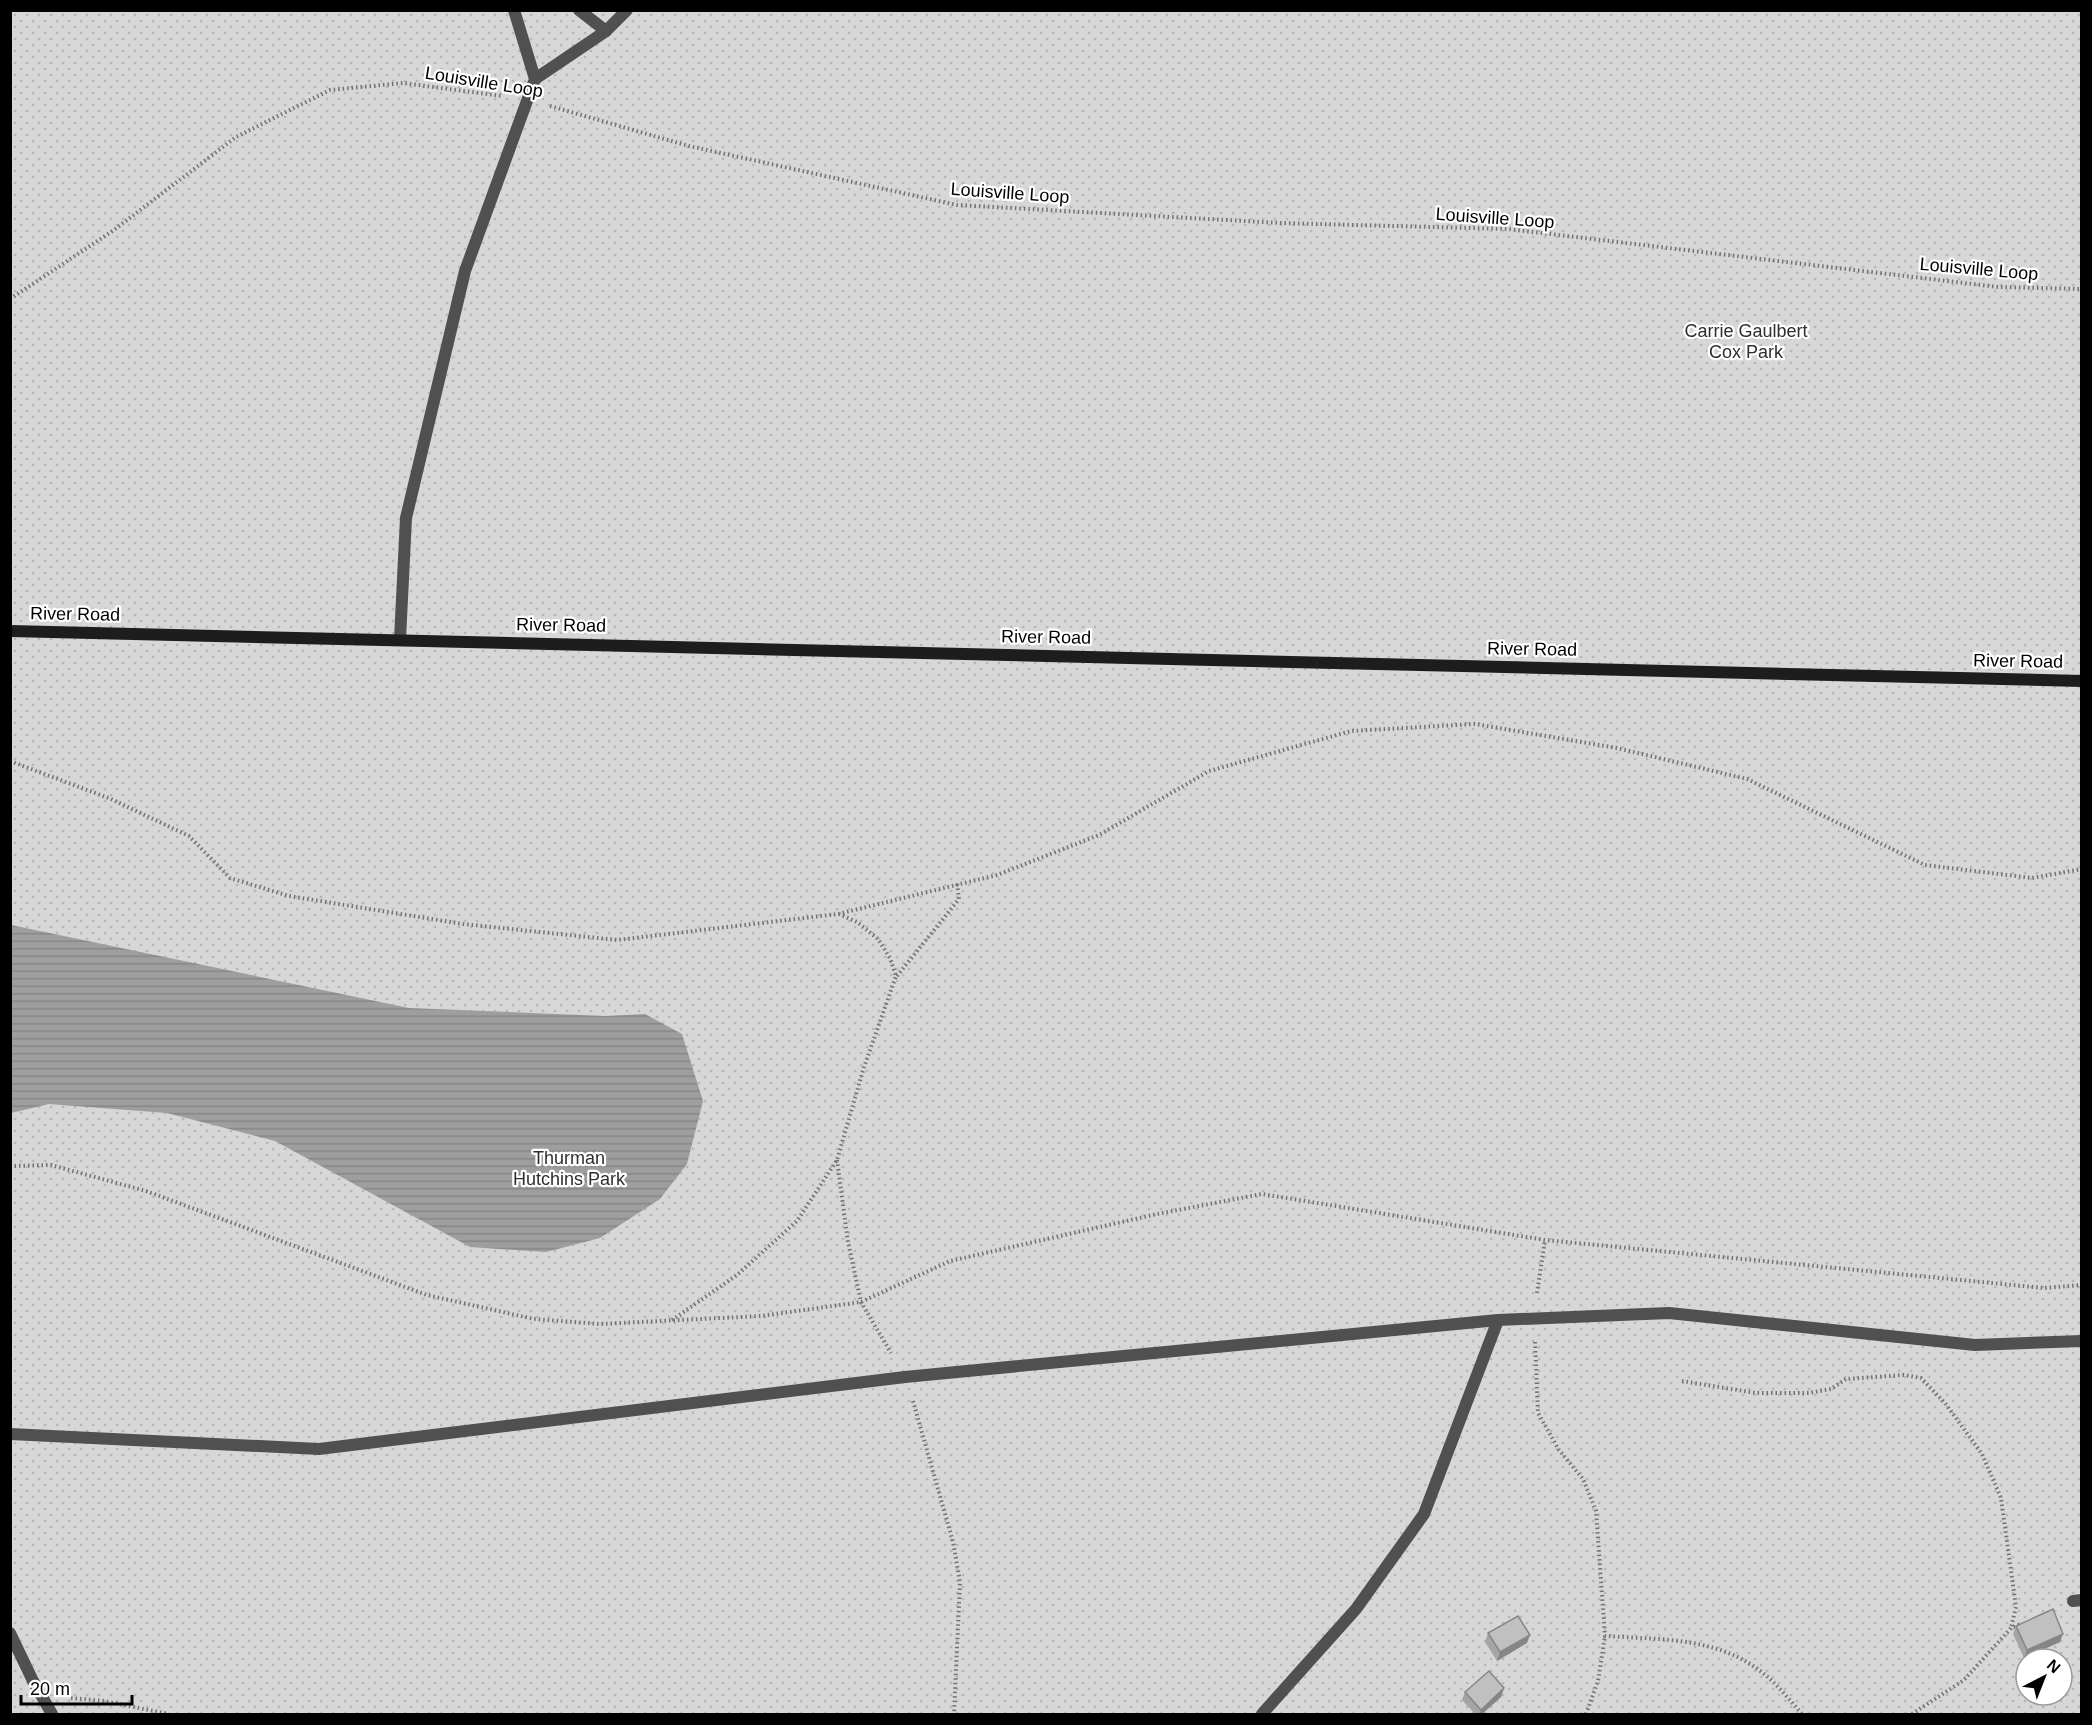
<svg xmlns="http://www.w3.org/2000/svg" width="2092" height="1725" font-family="Helvetica,sans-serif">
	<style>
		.park { fill: url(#park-dots); fill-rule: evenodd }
		.water { fill: url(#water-rules) }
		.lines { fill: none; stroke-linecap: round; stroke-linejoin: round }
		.path { stroke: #727272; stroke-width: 4; stroke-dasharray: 1.5 3; stroke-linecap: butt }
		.lane { stroke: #505050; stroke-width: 12 }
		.secondary { stroke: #1d1d1d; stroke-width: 12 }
		.wall { fill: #a5a5a5 }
		.shaded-wall { fill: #868686 }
		.building { fill: #c0c0c0; stroke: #868686; stroke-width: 1.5 }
		.labels { text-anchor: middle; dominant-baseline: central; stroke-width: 4.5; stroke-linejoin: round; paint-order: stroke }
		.street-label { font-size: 18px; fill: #000; stroke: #fff }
		.park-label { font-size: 18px; fill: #2e2e2e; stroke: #fff }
	</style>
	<defs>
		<pattern id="park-dots" width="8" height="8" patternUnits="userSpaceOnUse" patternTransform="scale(1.5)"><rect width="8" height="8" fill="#d7d7d7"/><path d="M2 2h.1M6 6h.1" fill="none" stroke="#b7b7b7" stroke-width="1.8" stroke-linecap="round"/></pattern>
		<pattern id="water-rules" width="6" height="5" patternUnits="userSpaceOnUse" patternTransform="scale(1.5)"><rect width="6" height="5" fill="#9e9e9e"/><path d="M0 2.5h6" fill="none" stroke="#868686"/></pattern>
	</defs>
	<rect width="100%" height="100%" fill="#fff"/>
	<path class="park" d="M 11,11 L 2081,11 L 2081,1714 L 11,1714 ZM 2026,1659 L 2062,1659 L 2062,1695 L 2026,1695 Z"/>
	<path class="water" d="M 11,925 L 409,1008 L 605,1016 L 645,1014 L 682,1034 L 703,1101 L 687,1164 L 660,1199 L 600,1238 L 546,1252 L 470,1247 L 275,1141 L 167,1113 L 49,1104 L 11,1113 Z"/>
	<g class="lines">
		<g class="path">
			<path d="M 550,106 L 689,146 L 957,205 L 1280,223 L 1508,229 L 1998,287 L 2082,289"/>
			<path d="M 10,299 L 114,230 L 236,137 L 330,90 L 403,83 L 502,96"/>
			<path d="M 10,761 L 111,799 L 189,836 L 230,878 L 289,896 L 463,924 L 617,940 L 838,914 L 997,875 L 1099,835 L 1209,771 L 1351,731 L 1475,724 L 1617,748 L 1747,779 L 1925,865 L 2032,878 L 2082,869"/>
			<path d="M 897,976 L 959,899 L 957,883"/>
			<path d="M 837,1160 L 848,1242 L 861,1302 L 891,1353"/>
			<path d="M 10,1166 L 51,1165 L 146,1191 L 427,1295 L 534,1319 L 600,1324 L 761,1316 L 861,1302 L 950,1261 L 1157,1214 L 1262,1194 L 1545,1240 L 2044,1288 L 2082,1285"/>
			<path d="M 1537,1293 L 1545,1240"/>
			<path d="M 672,1320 L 737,1275 L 797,1221 L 837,1160 L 864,1067 L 896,976 L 890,958 L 878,939 L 857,922 L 839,914"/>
			<path d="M 1535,1342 L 1538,1413 L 1559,1450 L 1583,1479 L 1596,1511 L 1605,1636 C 1664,1640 1724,1636 1771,1680 C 1782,1690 1792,1703 1802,1714"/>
			<path d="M 1682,1381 L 1756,1393 L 1809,1393 L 1831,1389 L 1846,1379 L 1904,1375 L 1921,1378 L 1945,1403 L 1982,1454 L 2001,1498 L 2016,1607 L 2011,1628"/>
			<path d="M 913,1401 L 953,1542 L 960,1582 L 954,1714"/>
			<path d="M 71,1698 L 104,1701 L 169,1714"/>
			<path d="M 1586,1714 L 1598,1681 L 1605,1636"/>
			<path d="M 1912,1714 L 1964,1680 L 2011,1628 L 2021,1624"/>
		</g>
		<g class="lane">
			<path d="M 579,10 L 606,31"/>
			<path d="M 535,79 L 606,31 L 627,10"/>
			<path d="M 400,639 L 406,518 L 465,271 L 535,79 L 514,10"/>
			<path d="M 10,1434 L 319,1449 L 905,1377 L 1498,1320 L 1669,1313 L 1975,1345 L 2082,1341"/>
			<path d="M 2073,1601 L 2082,1600"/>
			<path d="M 10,1633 L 33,1681 L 52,1714"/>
			<path d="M 1262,1714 L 1356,1609 L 1424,1514 L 1498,1320"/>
		</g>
		<path class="secondary" d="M 10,631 L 2082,681"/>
	</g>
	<g class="wall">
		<path d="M 2016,1626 L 2060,1642 L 2024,1658 L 2013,1634 Z"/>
		<path d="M 1488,1633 L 1527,1643 L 1497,1661 L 1485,1642 Z"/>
		<path d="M 1504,1688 L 1501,1697 L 1482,1714 L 1475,1714 L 1462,1700 L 1465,1692 Z"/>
	</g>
	<g class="shaded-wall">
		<path d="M 2063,1634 L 2060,1642 L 2024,1658 L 2027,1650 Z"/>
		<path d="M 1530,1635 L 1527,1643 L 1497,1661 L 1500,1652 Z"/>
		<path d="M 1504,1688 L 1501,1697 L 1482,1714 L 1479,1714 L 1481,1710 Z"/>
	</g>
	<g class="building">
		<path d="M 2053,1609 L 2063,1634 L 2027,1650 L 2016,1626 Z"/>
		<path d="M 1518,1616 L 1530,1635 L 1500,1652 L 1488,1633 Z"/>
		<path d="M 1489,1671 L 1504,1688 L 1481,1710 L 1465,1692 Z"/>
	</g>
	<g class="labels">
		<g class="street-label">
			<text transform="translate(484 82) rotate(9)">Louisville Loop</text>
			<text transform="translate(1010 193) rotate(4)">Louisville Loop</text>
			<text transform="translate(1495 218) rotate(4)">Louisville Loop</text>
			<text transform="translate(1979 269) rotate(5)">Louisville Loop</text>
			<text transform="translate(75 614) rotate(1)">River Road</text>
			<text transform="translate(561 625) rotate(1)">River Road</text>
			<text transform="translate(1046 637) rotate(1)">River Road</text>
			<text transform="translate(1532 649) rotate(1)">River Road</text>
			<text transform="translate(2018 661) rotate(1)">River Road</text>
		</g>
		<g class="park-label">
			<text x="1746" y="331">Carrie Gaulbert<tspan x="1746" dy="21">Cox Park</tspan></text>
			<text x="569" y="1158">Thurman<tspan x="569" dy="21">Hutchins Park</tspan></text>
		</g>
	</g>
	<rect width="2092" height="1725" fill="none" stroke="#000000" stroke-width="24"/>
	<g transform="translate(2044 1677) rotate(42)"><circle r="28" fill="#ffffff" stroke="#999999" stroke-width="1.5"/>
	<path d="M0-4.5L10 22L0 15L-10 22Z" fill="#000000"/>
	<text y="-9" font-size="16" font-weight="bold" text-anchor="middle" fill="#000000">N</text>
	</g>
	<path d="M21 1695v9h111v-9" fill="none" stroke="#000000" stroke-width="3"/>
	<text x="30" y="1695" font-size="18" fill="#000000" stroke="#ffffff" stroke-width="4.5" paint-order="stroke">20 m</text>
</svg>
